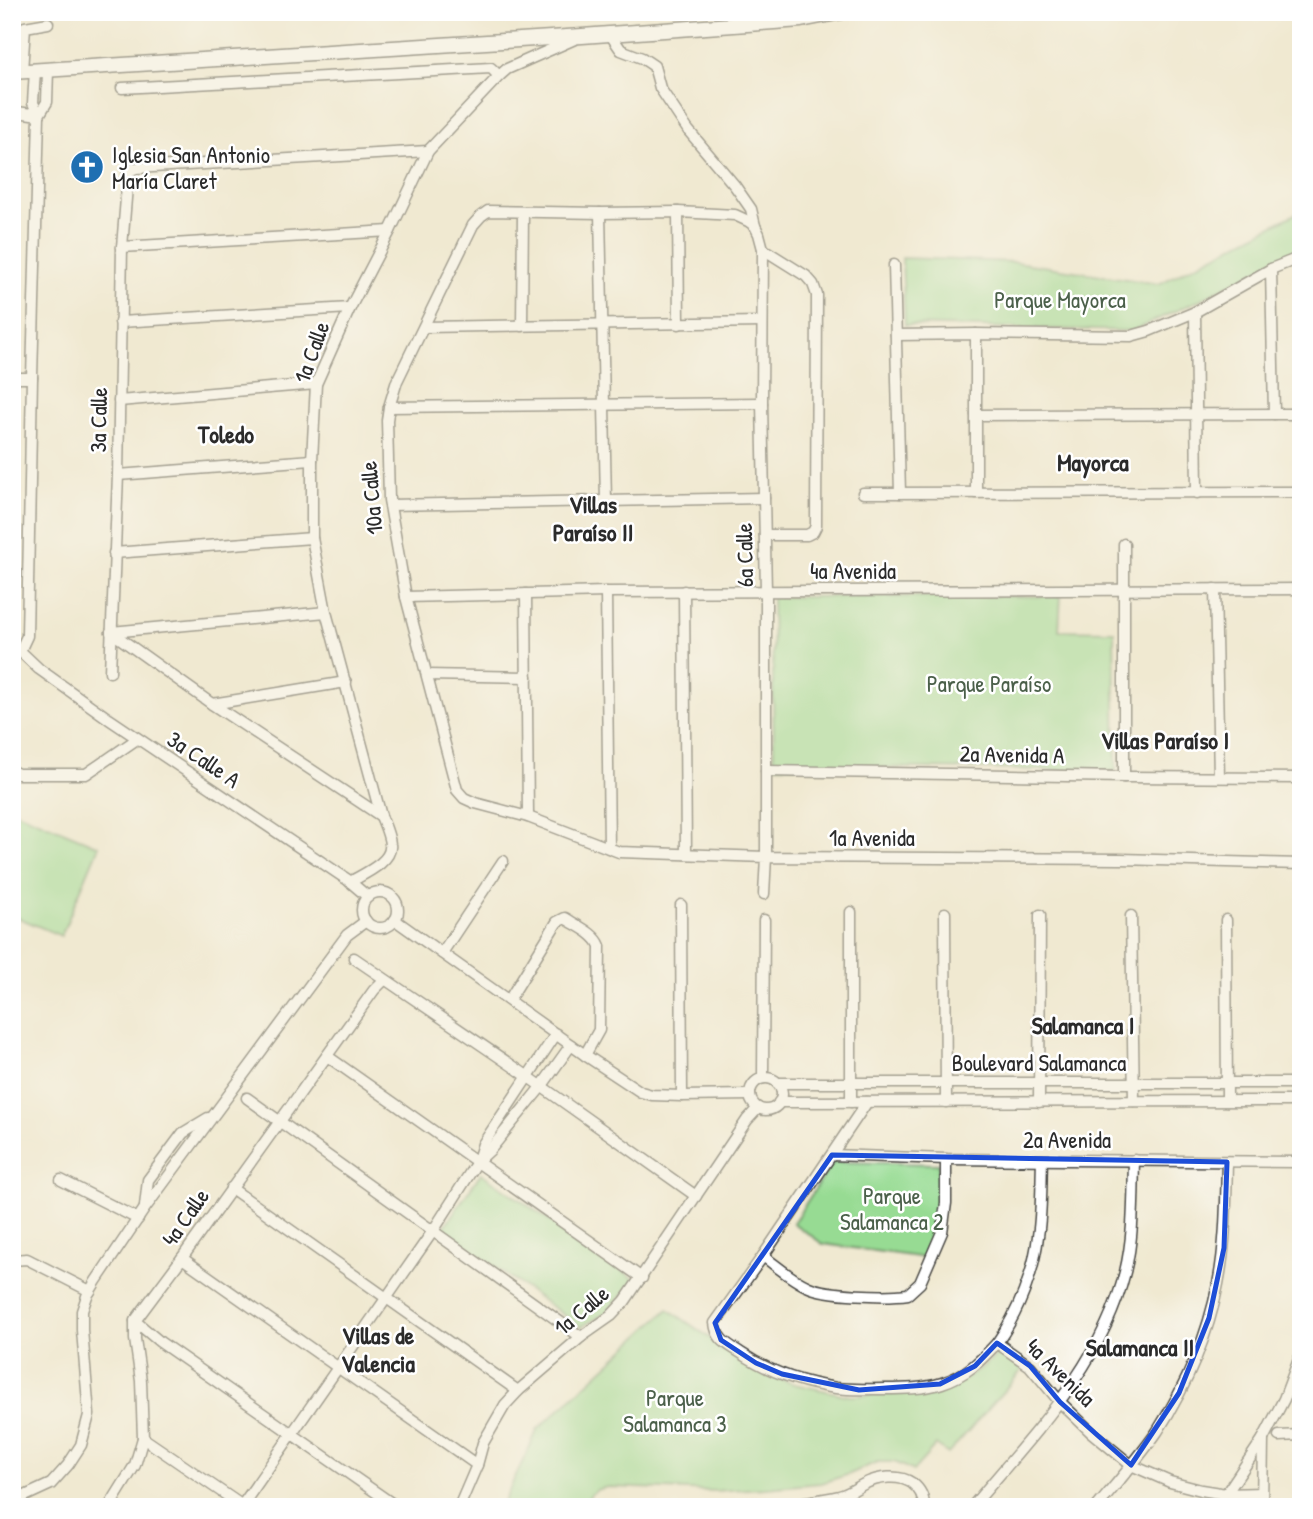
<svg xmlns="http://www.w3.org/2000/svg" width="1313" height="1519" font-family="'Patrick Hand',sans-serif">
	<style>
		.green { fill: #97db93; stroke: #61835f; stroke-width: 2 }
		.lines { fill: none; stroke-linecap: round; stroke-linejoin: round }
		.minor-casing { stroke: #494844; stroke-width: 13 }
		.tertiary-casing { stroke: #494844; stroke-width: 17 }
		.minor { stroke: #fff; stroke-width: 10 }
		.tertiary { stroke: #fff; stroke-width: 14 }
		.marked { fill: none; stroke: #1d4ed8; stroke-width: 5; stroke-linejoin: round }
		.labels { text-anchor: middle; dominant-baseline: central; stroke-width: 5; stroke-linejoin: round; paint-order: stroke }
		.poi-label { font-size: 23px; fill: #2b2b2b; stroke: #fff; text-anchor: start }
		.park-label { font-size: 23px; fill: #4b604a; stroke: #fff }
		.street-label { font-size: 23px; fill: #2b2b2b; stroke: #fff }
		.neighbourhood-label { font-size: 24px; font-weight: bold; fill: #2b2b2b; stroke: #fff }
	</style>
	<rect width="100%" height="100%" fill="#fff"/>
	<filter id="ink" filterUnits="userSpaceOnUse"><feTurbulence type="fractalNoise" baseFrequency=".0143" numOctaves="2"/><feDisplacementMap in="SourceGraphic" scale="14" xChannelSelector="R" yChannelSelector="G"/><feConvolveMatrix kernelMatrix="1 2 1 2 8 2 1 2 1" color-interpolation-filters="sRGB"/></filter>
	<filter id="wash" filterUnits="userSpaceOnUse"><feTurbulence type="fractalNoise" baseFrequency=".00686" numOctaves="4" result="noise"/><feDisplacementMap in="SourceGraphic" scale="28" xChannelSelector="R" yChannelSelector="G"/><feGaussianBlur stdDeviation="1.57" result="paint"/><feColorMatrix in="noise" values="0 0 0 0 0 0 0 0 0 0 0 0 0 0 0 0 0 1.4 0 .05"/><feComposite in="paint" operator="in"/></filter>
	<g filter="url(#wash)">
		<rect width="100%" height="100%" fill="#f0e9d1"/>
		<g class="green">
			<path d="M 1301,211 L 1301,249 L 1193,303 L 1132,331 L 905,325 L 902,258 L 1016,262 L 1159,284 Z"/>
			<path d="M 1061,596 L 1059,630 L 1114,631 L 1116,771 L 774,766 L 772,597 Z"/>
			<path d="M 12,810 L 99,846 L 61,936 L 12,915 Z"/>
			<path d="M 833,1162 L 939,1164 L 936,1226 L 925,1258 L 823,1244 L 793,1223 Z"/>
			<path d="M 481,1173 L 636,1280 L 606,1313 L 581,1327 L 442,1230 Z"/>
			<path d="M 668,1309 L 758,1371 L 794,1384 L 850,1396 L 896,1394 L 944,1390 L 975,1373 L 996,1356 L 1006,1356 L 1015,1360 L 1024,1368 L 948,1454 L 936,1445 L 913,1471 L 895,1462 L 877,1462 L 850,1474 L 821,1483 L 766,1488 L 714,1491 L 610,1487 C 597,1488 588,1492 586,1507 L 501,1507 L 538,1429 Z"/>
		</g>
	</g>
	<g filter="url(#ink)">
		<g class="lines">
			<g class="minor-casing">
				<g id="minor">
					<path d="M 610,34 L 621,50 L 642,58 L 654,66 L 660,88 L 688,130 L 735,186 L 751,209 L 755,226"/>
					<path d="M 22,71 L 25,27 L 48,23"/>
					<path d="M 122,88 L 491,68 L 499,76"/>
					<path d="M 12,115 L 17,112 L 39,115"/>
					<path d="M 39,115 L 47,102 L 48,70"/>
					<path d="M 678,212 L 679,324"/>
					<path d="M 600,213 L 606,501"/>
					<path d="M 122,247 L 390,231"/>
					<path d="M 763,249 L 806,276 L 813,284 L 817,295 L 816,526 L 813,532 L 807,535 L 765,535"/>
					<path d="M 894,265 L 900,493"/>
					<path d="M 1271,269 L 1274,414"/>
					<path d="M 1195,312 L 1197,493"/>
					<path d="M 120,322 L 350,308"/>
					<path d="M 522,326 L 523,212"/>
					<path d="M 424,327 L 762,322"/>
					<path d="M 976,334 L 976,493"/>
					<path d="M 896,335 L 976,334 L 1131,336 L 1149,331 L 1195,312 L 1271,269 L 1301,257"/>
					<path d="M 12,378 L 32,378"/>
					<path d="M 119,401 L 316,384"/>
					<path d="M 389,407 L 762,403"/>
					<path d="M 976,415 L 1301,414"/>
					<path d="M 118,475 L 312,460"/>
					<path d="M 863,493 L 1301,492"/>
					<path d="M 390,505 L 764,498"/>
					<path d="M 1124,544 L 1124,777"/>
					<path d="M 114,553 L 312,538"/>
					<path d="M 1215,589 L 1219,777"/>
					<path d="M 684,591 L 686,854"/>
					<path d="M 606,592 L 609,848"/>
					<path d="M 526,594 L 528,817"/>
					<path d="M 406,597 L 606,592 L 1301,589"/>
					<path d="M 111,632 L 212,704 L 381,816"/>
					<path d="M 111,632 L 326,612"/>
					<path d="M 20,651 L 27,636 L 32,378 L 39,115 L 33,103 L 35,70"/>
					<path d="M 20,651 L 39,669 L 109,719 L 348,880 L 368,897"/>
					<path d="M 110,672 L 118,475 L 122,247 L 128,174 L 131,170 L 136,168 L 428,151"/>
					<path d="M 427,675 L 527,677"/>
					<path d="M 212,704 L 346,682"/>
					<path d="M 12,771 L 18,774 L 86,774 L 137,739"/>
					<path d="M 766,771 L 1124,777 L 1301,778"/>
					<path d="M 350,882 C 363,874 393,862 390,844 C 389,834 384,824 381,816 L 326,612 L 312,538 L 312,460 L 316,384 L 350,308 L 390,231 L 428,151 L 499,76 L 507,69 L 577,38"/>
					<circle cx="380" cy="910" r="18"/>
					<path d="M 764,894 L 766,857 L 766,591 L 762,403 L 763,249 L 759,234 L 755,226 L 748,221 L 735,215 L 678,212 L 600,213 L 488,211 L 481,216 L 473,225 L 397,381 L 389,407 L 387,420 L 389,500 L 406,597 L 457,790 L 464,798 L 475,803 L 528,817 L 619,852 L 766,857 L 1121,859 L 1301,864"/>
					<path d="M 681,905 L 682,1096"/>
					<path d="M 851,912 L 851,1102"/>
					<path d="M 945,913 L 946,1102"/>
					<path d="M 1131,916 L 1134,1101"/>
					<path d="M 395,920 L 585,1055 L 641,1092 L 652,1095 L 682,1096 L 750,1095"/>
					<path d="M 1226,920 L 1227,1101"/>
					<path d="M 442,953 L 503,861"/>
					<path d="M 354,958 L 517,1069 L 696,1196"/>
					<path d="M 509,1000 L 557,922 L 565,918 C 577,926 595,933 600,946 L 599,1030 L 585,1055"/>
					<path d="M 327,1056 L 642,1278"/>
					<path d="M 763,1078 L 764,920"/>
					<circle cx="766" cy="1094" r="16"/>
					<path d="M 777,1083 L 1301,1083"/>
					<path d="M 247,1098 L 581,1337"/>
					<path d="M 779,1102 L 1301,1101"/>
					<path d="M 867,1102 L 763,1256 L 715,1323 C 717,1341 728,1344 741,1353 C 769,1372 803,1383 836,1388 C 852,1390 868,1389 884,1389 C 903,1389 924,1389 942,1383 C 967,1375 980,1361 997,1343 L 1030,1366 L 1060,1402 L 1091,1432 L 1131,1465 L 1170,1482 L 1201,1490 L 1226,1494 L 1262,1493"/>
					<path d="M 1039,1102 L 1040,915"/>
					<path d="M 832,1155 L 946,1159 L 1301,1162"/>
					<path d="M 478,1160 L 483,1144 L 556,1034"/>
					<path d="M 61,1180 L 138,1219"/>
					<path d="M 231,1188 L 518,1391"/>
					<path d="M 145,1206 L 148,1180 L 183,1133 L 208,1118"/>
					<path d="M 763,1256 C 778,1267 792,1280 809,1287 C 827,1295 887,1297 908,1294 L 920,1283 L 942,1232 L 946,1203 L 946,1159"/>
					<path d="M 182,1258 L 477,1465"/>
					<path d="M 12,1260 L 27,1259 L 90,1291"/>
					<path d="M 135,1321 L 160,1342 L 397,1507"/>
					<path d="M 997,1343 C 1018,1313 1034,1273 1038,1236 C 1042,1211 1041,1185 1042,1160"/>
					<path d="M 1279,1436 L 1301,1435"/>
					<path d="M 143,1438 L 244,1507"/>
					<path d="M 1226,1494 L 1263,1439 L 1284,1399 L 1301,1354"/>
					<path d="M 12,1502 L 51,1484 L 68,1465 L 81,1445 L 89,1415 L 82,1330 L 82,1311 L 87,1296 L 96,1281 L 145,1208 L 347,935 L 366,921"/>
					<path d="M 109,1507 L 135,1465 L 143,1438 L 141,1381 L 135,1339 L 135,1321 L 182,1258 L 374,990 L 384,980"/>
					<path d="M 241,1507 L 433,1231 L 477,1162 L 490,1150 L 541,1087 L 571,1045"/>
					<path d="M 459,1507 L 477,1465 L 483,1443 L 505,1405 L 518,1391 L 581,1337 L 611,1316 L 625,1301 L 747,1120 L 758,1108"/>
					<path d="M 774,1507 C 795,1503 818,1501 839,1496 C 849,1494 856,1488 864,1484 C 878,1477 899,1474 912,1483 C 920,1489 924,1497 924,1507"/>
					<path d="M 972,1507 C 1032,1435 1102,1365 1125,1272 C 1134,1236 1133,1198 1134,1160"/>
					<path d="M 1097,1507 C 1117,1483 1139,1458 1157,1432 C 1185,1388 1208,1336 1218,1284 C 1226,1244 1226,1203 1227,1162"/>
					<path d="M 1262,1507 L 1263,1439"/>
				</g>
			</g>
			<g class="tertiary-casing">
				<path id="tertiary" d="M 12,72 L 582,36 L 801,20 L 842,12"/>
			</g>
			<use href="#minor" class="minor"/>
			<use href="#tertiary" class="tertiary"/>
		</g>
	</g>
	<path d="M0 0H1313V1519H0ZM 832,1155 L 1227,1162 L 1224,1248 L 1209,1318 L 1179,1393 L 1131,1465 L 1060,1402 L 1030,1366 L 997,1343 L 975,1366 L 940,1384 L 859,1390 L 782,1374 L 756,1363 L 721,1340 L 715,1323 Z" fill="#f0e9d1" fill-opacity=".55" fill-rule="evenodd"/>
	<path class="marked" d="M 832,1155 L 1227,1162 L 1224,1248 L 1209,1318 L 1179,1393 L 1131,1465 L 1060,1402 L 1030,1366 L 997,1343 L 975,1366 L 940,1384 L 859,1390 L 782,1374 L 756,1363 L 721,1340 L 715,1323 Z"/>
	<defs>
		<g id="church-disc" transform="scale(1.75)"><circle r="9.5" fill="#1f6fb2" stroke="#fff"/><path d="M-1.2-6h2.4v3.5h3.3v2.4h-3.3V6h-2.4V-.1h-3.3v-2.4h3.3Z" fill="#fff"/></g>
	</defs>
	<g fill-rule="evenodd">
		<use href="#church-disc" x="87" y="167"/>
	</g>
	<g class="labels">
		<g class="poi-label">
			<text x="112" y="154">Iglesia San Antonio<tspan x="112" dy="26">María Claret</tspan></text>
		</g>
		<g class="park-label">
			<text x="1060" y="299">Parque Mayorca</text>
			<text x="989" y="683">Parque Paraíso</text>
			<text x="892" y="1195">Parque<tspan x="892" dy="26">Salamanca 2</tspan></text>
			<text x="675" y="1397">Parque<tspan x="675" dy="26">Salamanca 3</tspan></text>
		</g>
		<g class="street-label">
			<text transform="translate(311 352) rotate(-70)">1a Calle</text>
			<text transform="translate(98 420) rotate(-89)">3a Calle</text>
			<text transform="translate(371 498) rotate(-95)">10a Calle</text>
			<text transform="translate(744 555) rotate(-91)">6a Calle</text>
			<text x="853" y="570">4a Avenida</text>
			<text transform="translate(1012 754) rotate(1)">2a Avenida A</text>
			<text transform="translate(204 759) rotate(34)">3a Calle A</text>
			<text x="872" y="837">1a Avenida</text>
			<text x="1039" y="1062">Boulevard Salamanca</text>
			<text x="1067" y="1139">2a Avenida</text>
			<text transform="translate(185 1217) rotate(-55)">4a Calle</text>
			<text transform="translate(581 1310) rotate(-40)">1a Calle</text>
			<text transform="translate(1061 1372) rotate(44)">4a Avenida</text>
		</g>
		<g class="neighbourhood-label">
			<text x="226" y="434">Toledo</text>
			<text x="1093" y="462">Mayorca</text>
			<text x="593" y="504">Villas<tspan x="593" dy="28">Paraíso II</tspan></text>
			<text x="1165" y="740">Villas Paraíso I</text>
			<text x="1083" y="1025">Salamanca I</text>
			<text x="378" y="1335">Villas de<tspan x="378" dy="28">Valencia</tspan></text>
			<text x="1140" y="1347">Salamanca II</text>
		</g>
	</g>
	<rect width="1313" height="1519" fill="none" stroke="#fff" stroke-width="42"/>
</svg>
